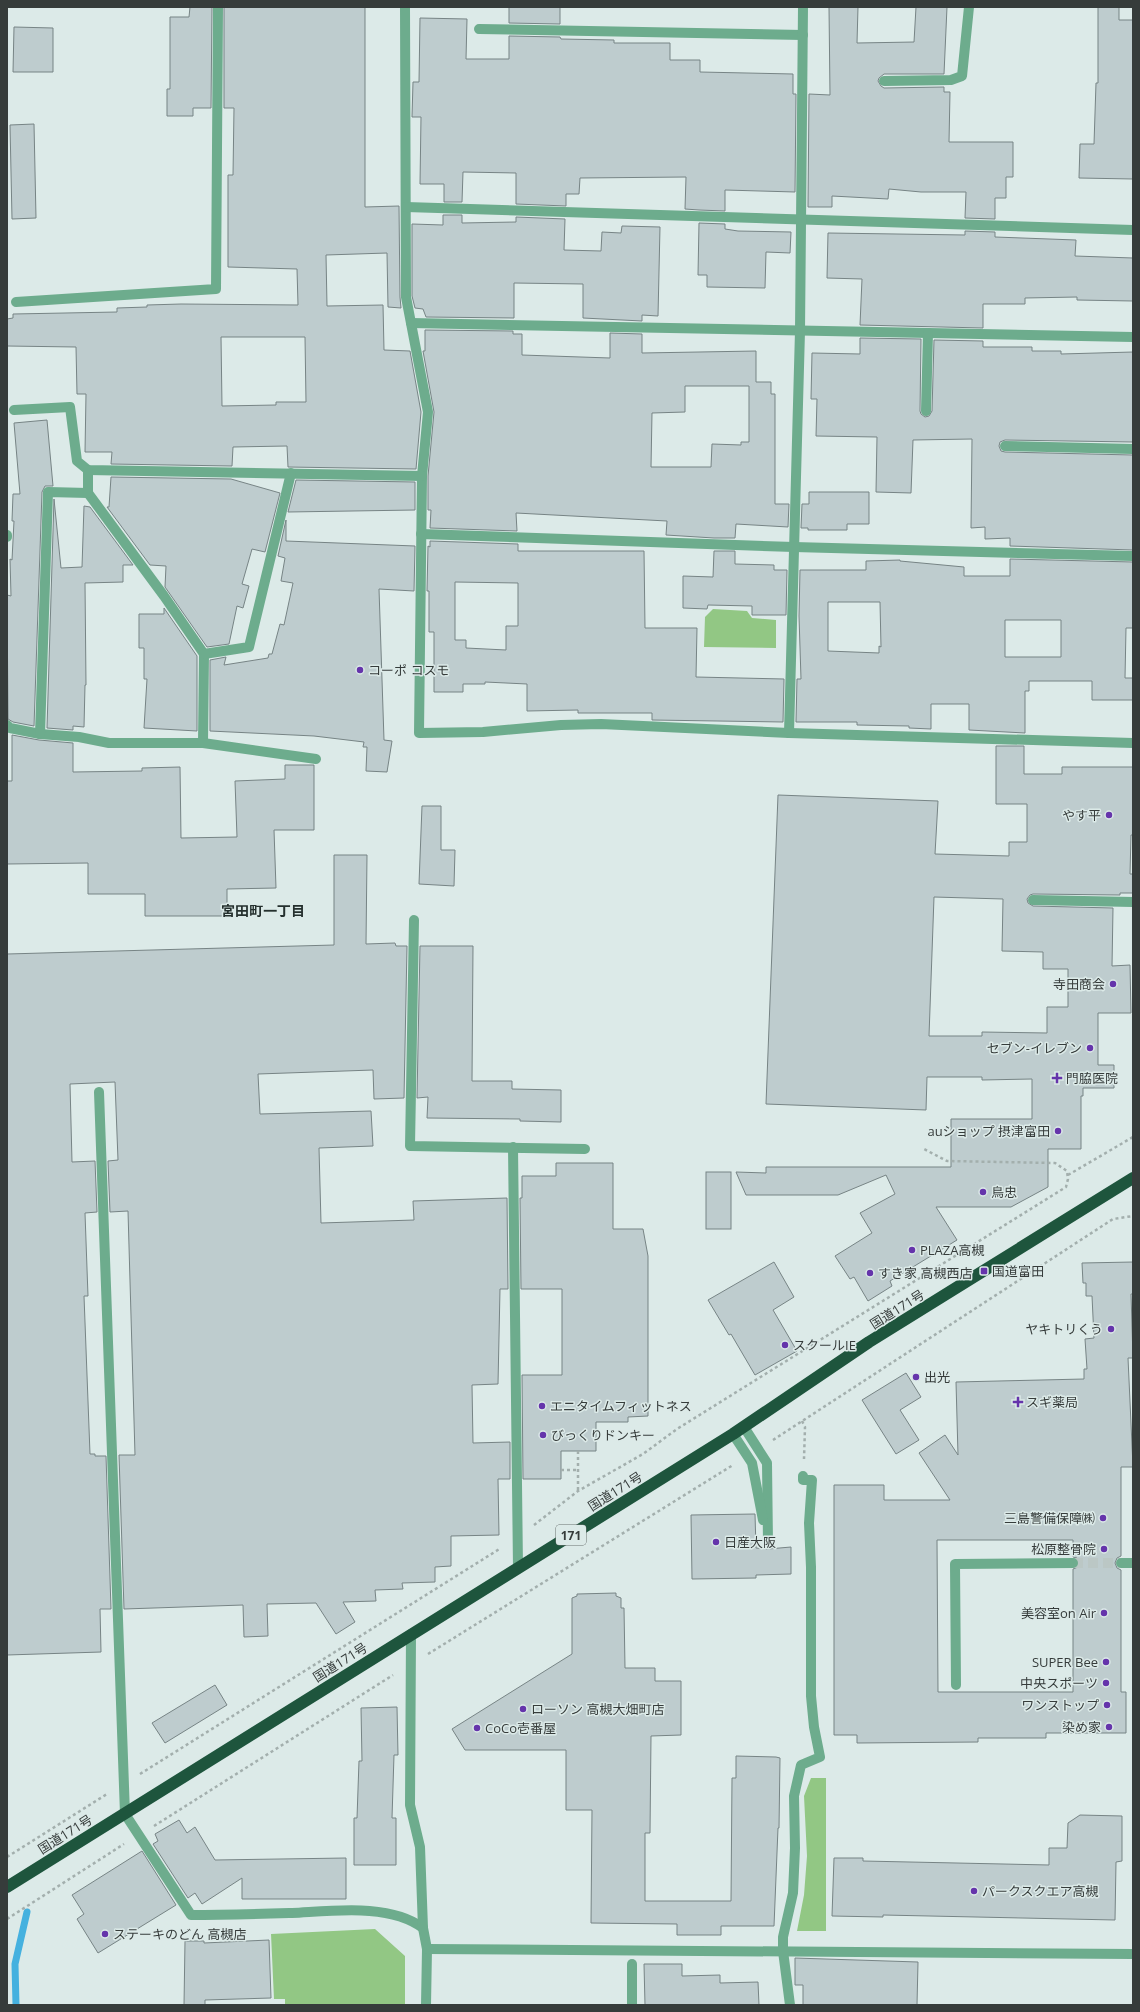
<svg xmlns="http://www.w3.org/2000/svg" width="1140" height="2012" font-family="'Open Sans','Noto Sans JP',sans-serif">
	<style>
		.green { fill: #92c784 }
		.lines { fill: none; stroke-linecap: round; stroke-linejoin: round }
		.stream { stroke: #45b1df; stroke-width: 7 }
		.building { fill: #beccce; stroke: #778485; fill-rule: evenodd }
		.minor-tunnel { stroke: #bbc7c5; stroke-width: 10; stroke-dasharray: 10 5; stroke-linecap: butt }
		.path { stroke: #a3afad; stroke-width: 2.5; stroke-dasharray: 3 3; stroke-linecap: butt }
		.minor { stroke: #6dac8d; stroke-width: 10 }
		.highway { stroke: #1e553d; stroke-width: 12 }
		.poi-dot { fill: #6534ab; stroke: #dceae8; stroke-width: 1.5 }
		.labels { text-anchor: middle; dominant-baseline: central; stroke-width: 3; stroke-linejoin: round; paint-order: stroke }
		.shield { fill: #dceae8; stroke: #68706f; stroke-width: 1 }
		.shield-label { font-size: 12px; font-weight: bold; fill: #363c3b }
		.poi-label { font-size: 13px; fill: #363c3b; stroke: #dceae8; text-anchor: start }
		.street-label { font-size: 13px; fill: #363c3b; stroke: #dceae8 }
		.neighbourhood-label { font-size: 14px; font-weight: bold; fill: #25302e; stroke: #dceae8 }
	</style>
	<rect width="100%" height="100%" fill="#dceae8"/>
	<g class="green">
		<path d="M 713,609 L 747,611 L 752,618 L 776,620 L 776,648 L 704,647 L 705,617 Z"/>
		<path d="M 811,1778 L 826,1778 L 826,1931 L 797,1931 L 804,1895 L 807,1856 L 804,1796 Z"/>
		<path d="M 375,1929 L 405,1956 L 405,2005 L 285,2005 L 285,1999 L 274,1999 L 271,1934 Z"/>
	</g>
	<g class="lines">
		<path class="stream" d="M 16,2005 L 15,1964 L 27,1912"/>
	</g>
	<g class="building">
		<path d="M 190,7 L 212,7 L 211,108 L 193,108 L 193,116 L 167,116 L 167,89 L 170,89 L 170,17 L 189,17 Z"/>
		<path d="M 224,7 L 365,7 L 365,207 L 399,206 L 400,297 L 401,308 L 388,307 L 387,253 L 326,255 L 327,306 L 383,305 L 384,350 L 410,351 L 421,412 L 416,469 L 288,467 L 287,446 L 233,447 L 232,466 L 111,464 L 112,452 L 85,452 L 86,394 L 77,394 L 76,347 L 7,346 L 7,319 L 13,318 L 13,314 L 117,312 L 117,308 L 147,307 L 147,305 L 181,304 L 298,305 L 297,269 L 228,267 L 228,175 L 233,175 L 234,108 L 224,108 ZM 221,337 L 305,337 L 306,402 L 276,402 L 276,405 L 222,406 Z"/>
		<path d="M 509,7 L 560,7 L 560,24 L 509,23 Z"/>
		<path d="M 829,7 L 858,7 L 857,43 L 914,42 L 916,7 L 947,7 L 944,74 L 884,74 L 879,78 L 878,81 L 881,86 L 884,88 L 944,87 L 944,92 L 950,92 L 949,142 L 1013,142 L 1013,177 L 1006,177 L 1006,198 L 995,198 L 995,219 L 965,218 L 966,192 L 921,192 L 889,189 L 888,199 L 832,196 L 832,207 L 808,207 L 809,94 L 830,95 Z"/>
		<path d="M 1098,7 L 1119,7 L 1119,20 L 1133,20 L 1133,179 L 1079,178 L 1080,144 L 1094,144 L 1096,83 L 1098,83 Z"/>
		<path d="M 420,18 L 467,19 L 466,59 L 509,59 L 509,36 L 560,37 L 561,39 L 614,40 L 614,43 L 670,43 L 670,60 L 700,60 L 700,72 L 793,74 L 793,94 L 796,94 L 795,192 L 725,190 L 725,211 L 699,210 L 685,209 L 686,177 L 580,178 L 579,194 L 566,194 L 566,206 L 516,204 L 516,173 L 463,172 L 462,202 L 444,202 L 444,184 L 420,184 L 421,117 L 412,117 L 413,82 L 419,82 Z"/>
		<path d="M 14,27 L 53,28 L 53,72 L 13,72 Z"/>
		<path d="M 34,124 L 36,218 L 12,219 L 10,125 Z"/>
		<path d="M 443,215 L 462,215 L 462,223 L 516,222 L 516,217 L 565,219 L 564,250 L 601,251 L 602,232 L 621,233 L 622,226 L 660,227 L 658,316 L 642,315 L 642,321 L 583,318 L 583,284 L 514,283 L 514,318 L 426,317 L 423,309 L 415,308 L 412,296 L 412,224 L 443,225 Z"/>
		<path d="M 699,223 L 725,224 L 725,229 L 738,231 L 791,232 L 790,253 L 766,252 L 765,288 L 707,287 L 707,275 L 698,275 Z"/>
		<path d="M 965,231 L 995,232 L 995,237 L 1076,240 L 1075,256 L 1133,258 L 1133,301 L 1077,300 L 1077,297 L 1025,298 L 1025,304 L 983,304 L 983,328 L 860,325 L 862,279 L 827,278 L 828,233 L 965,235 Z"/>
		<path d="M 425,330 L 513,331 L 513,334 L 522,334 L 522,355 L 610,358 L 610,333 L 642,334 L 642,353 L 756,351 L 756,382 L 771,382 L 771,394 L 775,394 L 775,504 L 789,504 L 788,527 L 736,524 L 735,538 L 714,538 L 666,535 L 667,521 L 516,513 L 517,531 L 430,528 L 431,510 L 428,510 L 428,476 L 434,412 L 423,351 L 425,351 ZM 685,386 L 749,386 L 749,442 L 741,442 L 741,445 L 712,444 L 711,467 L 651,467 L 652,413 L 685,412 Z"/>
		<path d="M 860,338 L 921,339 L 920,411 L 921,414 L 925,417 L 929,416 L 932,411 L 934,340 L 983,341 L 983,347 L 1032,347 L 1032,351 L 1061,351 L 1061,354 L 1133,352 L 1133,442 L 1005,440 L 1000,442 L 999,446 L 1001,451 L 1005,452 L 1133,455 L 1133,550 L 1010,546 L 1010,538 L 985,539 L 985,527 L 971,528 L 972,439 L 913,440 L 911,493 L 876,492 L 877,437 L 816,436 L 817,399 L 811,399 L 812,353 L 860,354 Z"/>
		<path d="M 47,420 L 53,486 L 45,486 L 42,492 L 34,726 L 13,722 L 8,719 L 7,595 L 11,596 L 10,559 L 12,560 L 14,521 L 12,521 L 13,494 L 20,494 L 14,423 Z"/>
		<path d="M 111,477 L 231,479 L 280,493 L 265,552 L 252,549 L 242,584 L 249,586 L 243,608 L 237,606 L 229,644 L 207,647 L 165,587 L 166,566 L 150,565 L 107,507 L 109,507 Z"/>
		<path d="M 296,480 L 415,482 L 415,510 L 288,512 Z"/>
		<path d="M 809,492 L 869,492 L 869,524 L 847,524 L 847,530 L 808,530 L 808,528 L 801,528 L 802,504 L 809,504 Z"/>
		<path d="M 54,499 L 61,568 L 82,567 L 84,506 L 90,507 L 133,565 L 123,565 L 123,582 L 85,583 L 86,685 L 85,685 L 84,727 L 73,726 L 73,730 L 47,728 Z"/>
		<path d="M 286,520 L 286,541 L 415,546 L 414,591 L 379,589 L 384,740 L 392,741 L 387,772 L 366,771 L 367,747 L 363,747 L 364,742 L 314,736 L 210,731 L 210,660 L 226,657 L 224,665 L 268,658 L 269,654 L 272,654 L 280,624 L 284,625 L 293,583 L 281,581 L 285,558 L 278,556 Z"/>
		<path d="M 430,541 L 518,544 L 518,551 L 644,551 L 645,628 L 697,628 L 696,677 L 784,679 L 783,722 L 652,720 L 652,713 L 578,713 L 578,710 L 527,711 L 527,684 L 485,682 L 485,684 L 463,684 L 463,692 L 434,692 L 434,632 L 429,632 L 429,591 L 427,591 L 428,546 L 430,547 ZM 455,582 L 518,583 L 518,626 L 506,626 L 506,650 L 466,648 L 466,640 L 455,640 Z"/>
		<path d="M 714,551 L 735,551 L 735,564 L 774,565 L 774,570 L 787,570 L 786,615 L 752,615 L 752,606 L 708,605 L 707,609 L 683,608 L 683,576 L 713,577 Z"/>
		<path d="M 1010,559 L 1133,562 L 1133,628 L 1126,628 L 1125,678 L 1133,678 L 1133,700 L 1092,700 L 1092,681 L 1029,681 L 1029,691 L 1025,691 L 1025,733 L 969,730 L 969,704 L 931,704 L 931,729 L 909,728 L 909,726 L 857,725 L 857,722 L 796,722 L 797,679 L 801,679 L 799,616 L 800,570 L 866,570 L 866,561 L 900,560 L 900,561 L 964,567 L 964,576 L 1010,576 ZM 828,602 L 880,602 L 881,647 L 879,646 L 879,653 L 828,651 ZM 1005,620 L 1061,620 L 1061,657 L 1005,657 Z"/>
		<path d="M 164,608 L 197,656 L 197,731 L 144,728 L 147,679 L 144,679 L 144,648 L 139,648 L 139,614 L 164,614 Z"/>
		<path d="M 12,735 L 39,740 L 73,743 L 73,772 L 142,771 L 142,768 L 180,767 L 181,838 L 237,837 L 235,781 L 285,779 L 285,765 L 314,765 L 314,830 L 274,830 L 276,888 L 227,889 L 227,916 L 145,916 L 145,894 L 88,894 L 88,863 L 7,864 L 7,781 L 12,781 Z"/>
		<path d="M 996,746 L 1024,746 L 1024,774 L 1062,774 L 1062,767 L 1133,767 L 1133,835 L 1131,835 L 1130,874 L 1133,874 L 1133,893 L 1120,893 L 1120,895 L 1033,894 L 1030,895 L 1027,899 L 1028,903 L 1033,906 L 1113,908 L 1112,966 L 1130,965 L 1131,1013 L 1098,1013 L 1098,1065 L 1114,1065 L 1114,1088 L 1083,1088 L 1083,1096 L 1081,1096 L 1081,1149 L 1048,1149 L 1048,1187 L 1011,1207 L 936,1207 L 957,1240 L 890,1281 L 892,1286 L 868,1301 L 854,1277 L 850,1279 L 835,1256 L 872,1233 L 860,1213 L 895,1194 L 886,1175 L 838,1195 L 746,1195 L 736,1172 L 766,1173 L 766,1167 L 951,1167 L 951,1119 L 1032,1119 L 1032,1079 L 982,1080 L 982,1077 L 927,1077 L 926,1110 L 766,1104 L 778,795 L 938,801 L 935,854 L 1009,856 L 1009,842 L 1027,842 L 1027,804 L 996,804 ZM 934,897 L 1003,899 L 1002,951 L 1043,952 L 1043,969 L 1068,969 L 1068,1007 L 1047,1007 L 1047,1033 L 982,1032 L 982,1036 L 929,1036 Z"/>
		<path d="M 422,806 L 441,806 L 441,850 L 455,850 L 454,886 L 419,884 Z"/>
		<path d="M 334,855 L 367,855 L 366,944 L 395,943 L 396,946 L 407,946 L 404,1098 L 374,1099 L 373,1070 L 258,1074 L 260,1114 L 371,1111 L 373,1146 L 319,1148 L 321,1223 L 414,1220 L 413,1201 L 507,1198 L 508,1289 L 500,1289 L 498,1384 L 472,1385 L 473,1443 L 510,1442 L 510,1479 L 498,1479 L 499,1535 L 451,1536 L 451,1566 L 435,1567 L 435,1582 L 402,1583 L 403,1589 L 375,1590 L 376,1601 L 343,1602 L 355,1622 L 336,1634 L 316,1603 L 267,1604 L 268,1636 L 244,1637 L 243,1605 L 124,1609 L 119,1455 L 135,1455 L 128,1211 L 110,1212 L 108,1161 L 118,1160 L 115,1082 L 70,1084 L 72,1162 L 95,1161 L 97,1212 L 85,1213 L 88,1296 L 84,1296 L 90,1454 L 95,1454 L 95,1456 L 106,1456 L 111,1609 L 100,1609 L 101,1652 L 7,1655 L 7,954 L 334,945 Z"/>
		<path d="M 420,946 L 473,946 L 472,1081 L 512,1081 L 512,1089 L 561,1090 L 561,1122 L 520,1121 L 520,1119 L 427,1118 L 428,1097 L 417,1098 Z"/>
		<path d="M 556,1163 L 613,1163 L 613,1229 L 643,1229 L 648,1256 L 648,1416 L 628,1417 L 628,1422 L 596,1422 L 596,1451 L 561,1451 L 561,1479 L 523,1479 L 522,1375 L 562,1375 L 562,1289 L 521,1289 L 520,1198 L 522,1198 L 522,1176 L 556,1176 Z"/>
		<rect x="706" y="1172" width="25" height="57"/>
		<path d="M 774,1262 L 794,1297 L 773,1310 L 797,1351 L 755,1375 L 731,1334 L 729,1335 L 708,1300 Z"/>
		<path d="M 1133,1262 L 1133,1294 L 1131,1294 L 1133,1358 L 1128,1358 L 1133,1467 L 1121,1467 L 1121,1556 L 1117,1558 L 1115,1563 L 1117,1568 L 1121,1570 L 1121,1692 L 1126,1692 L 1126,1733 L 1046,1733 L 1046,1738 L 978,1738 L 978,1742 L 857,1743 L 857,1735 L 834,1735 L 834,1485 L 884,1485 L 884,1500 L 950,1500 L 919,1453 L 945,1435 L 958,1455 L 956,1382 L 1084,1379 L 1084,1369 L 1087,1369 L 1085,1339 L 1094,1338 L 1092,1296 L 1086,1296 L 1086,1283 L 1083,1283 L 1082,1263 ZM 937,1540 L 1073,1540 L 1073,1557 L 1077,1558 L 1079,1563 L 1078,1567 L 1073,1569 L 1073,1692 L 938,1692 Z"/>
		<path d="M 906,1373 L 921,1397 L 900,1410 L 919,1440 L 896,1454 L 862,1400 Z"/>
		<path d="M 755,1514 L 756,1548 L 768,1549 L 791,1547 L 791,1574 L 756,1575 L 756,1578 L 692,1579 L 691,1515 Z"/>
		<path d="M 616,1593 L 616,1596 L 621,1598 L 621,1608 L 624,1608 L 625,1668 L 655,1668 L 655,1681 L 681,1681 L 681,1735 L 651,1736 L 650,1833 L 645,1833 L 645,1901 L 731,1901 L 732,1778 L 736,1778 L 736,1756 L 776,1757 L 780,1758 L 779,1828 L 778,1828 L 774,1926 L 721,1926 L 721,1935 L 677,1935 L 677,1924 L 591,1923 L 592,1810 L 566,1810 L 566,1750 L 465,1750 L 452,1729 L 572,1654 L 572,1598 L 577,1596 L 577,1594 Z"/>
		<path d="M 215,1685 L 227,1705 L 165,1743 L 152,1723 Z"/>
		<path d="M 397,1707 L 398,1755 L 394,1755 L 392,1818 L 396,1818 L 396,1865 L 354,1865 L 354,1818 L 357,1818 L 359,1761 L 362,1761 L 361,1708 Z"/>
		<path d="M 1080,1815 L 1122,1816 L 1122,1861 L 1116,1862 L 1115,1920 L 883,1915 L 883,1917 L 832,1916 L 834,1858 L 863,1858 L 863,1861 L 1049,1865 L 1049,1848 L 1067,1848 L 1068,1823 Z"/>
		<path d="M 179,1820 L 187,1833 L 195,1827 L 215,1860 L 346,1858 L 346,1899 L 242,1899 L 242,1878 L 202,1904 L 195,1893 L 188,1898 L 153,1844 L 158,1841 L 155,1834 Z"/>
		<path d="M 142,1851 L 176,1905 L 98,1953 L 77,1919 L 84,1914 L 72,1895 Z"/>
		<path d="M 269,1940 L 271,1998 L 205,2000 L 205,2005 L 184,2005 L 185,1941 L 204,1941 L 204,1943 Z"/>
		<path d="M 795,1958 L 918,1962 L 917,2005 L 803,2005 L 803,1985 L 795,1985 Z"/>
		<path d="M 644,1964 L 682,1964 L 682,1976 L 720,1975 L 720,1983 L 758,1982 L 759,2005 L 645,2005 Z"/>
	</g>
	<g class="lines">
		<path class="minor-tunnel" d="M 1073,1563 L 1121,1563"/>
		<g class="path">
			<path d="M 1068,1175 L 1133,1137"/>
			<path d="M 802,1421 L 805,1427 L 804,1459"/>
			<path d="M 773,1440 L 1113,1219 L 1133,1216"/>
			<path d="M 578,1451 L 578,1491"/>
			<path d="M 561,1470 L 578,1470"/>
			<path d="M 534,1525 L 578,1491 L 643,1454 L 677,1429 L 1066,1187 L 1068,1179 L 1067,1171 L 1055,1163 L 947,1161 L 922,1148"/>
			<path d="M 428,1654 L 733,1465"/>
			<path d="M 140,1774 L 501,1548"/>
			<path d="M 154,1826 L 393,1675"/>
			<path d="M 7,1857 L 107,1794"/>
			<path d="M 7,1919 L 124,1844"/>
		</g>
		<g class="minor">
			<path d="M 405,7 L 406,297 L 428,412 L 422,476 L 419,733 L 483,732 L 561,725 L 601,724 L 789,733 L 1133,743"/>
			<path d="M 479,29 L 803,35"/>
			<path d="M 884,81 L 951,80 L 962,76 L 969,7"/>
			<path d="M 406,207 L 1133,230"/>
			<path d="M 16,302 L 216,289 L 218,7"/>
			<path d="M 411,323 L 1133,337"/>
			<path d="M 14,410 L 70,407 L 77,461 L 88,470 L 422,476"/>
			<path d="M 926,411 L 928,333"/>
			<path d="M 1005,446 L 1133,449"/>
			<path d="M 88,470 L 88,493 L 164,596 L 204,654 L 203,743"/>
			<path d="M 421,534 L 794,547 L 1133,556"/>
			<path d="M 7,537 L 7,535"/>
			<path d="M 204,654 L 249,647 L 291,473"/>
			<path d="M 7,725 L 10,728 L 40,734 L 79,737 L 109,743 L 203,743 L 316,759"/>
			<path d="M 789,733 L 800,331 L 803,7"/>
			<path d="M 40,734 L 48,492 L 88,493"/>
			<path d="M 1033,900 L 1133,902"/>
			<path d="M 414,920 L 410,1146 L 585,1149"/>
			<path d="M 99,1092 L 125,1814 L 191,1915 C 225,1915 258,1914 292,1913 C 332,1911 390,1903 423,1928"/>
			<path d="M 513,1147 L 518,1568"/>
			<path d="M 744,1427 L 767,1463 L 768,1543"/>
			<path d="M 733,1434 L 752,1463 L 763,1520"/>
			<path d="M 1121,1563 L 1133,1563"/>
			<path d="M 411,1634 L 410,1805 L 420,1847 L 423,1928 L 427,1949 L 426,2005"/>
			<path d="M 956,1685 L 955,1564 L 1073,1563"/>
			<path d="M 427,1949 L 1133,1954"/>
			<path d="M 632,2005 L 632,1964"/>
			<path d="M 790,2005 L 783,1951 L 783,1937 L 793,1893 L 795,1848 L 794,1796 L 801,1765 L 820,1757 L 814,1727 L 811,1696 L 811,1567 L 809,1523 L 812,1480 L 803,1480 L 803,1476"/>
		</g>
		<path class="highway" d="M 7,1887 L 733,1434 L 869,1342 L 1133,1178"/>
	</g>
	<g class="poi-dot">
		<circle cx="360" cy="670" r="4"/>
		<circle cx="1109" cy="815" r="4"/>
		<circle cx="1113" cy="984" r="4"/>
		<circle cx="1090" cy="1048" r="4"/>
		<path d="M1055 1072h4v4h4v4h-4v4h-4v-4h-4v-4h4z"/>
		<circle cx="1058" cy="1131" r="4"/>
		<circle cx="983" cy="1192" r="4"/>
		<circle cx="912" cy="1250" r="4"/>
		<rect x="980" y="1267" width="8" height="8" rx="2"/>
		<circle cx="870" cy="1273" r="4"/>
		<circle cx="1111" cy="1329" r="4"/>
		<circle cx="785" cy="1345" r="4"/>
		<circle cx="916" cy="1377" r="4"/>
		<path d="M1016 1396h4v4h4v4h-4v4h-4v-4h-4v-4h4z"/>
		<circle cx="542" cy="1406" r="4"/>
		<circle cx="543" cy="1435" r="4"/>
		<circle cx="1103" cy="1518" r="4"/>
		<circle cx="716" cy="1542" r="4"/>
		<circle cx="1104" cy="1549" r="4"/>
		<circle cx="1104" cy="1613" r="4"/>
		<circle cx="1106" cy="1662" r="4"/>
		<circle cx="1106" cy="1683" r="4"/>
		<circle cx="1107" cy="1705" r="4"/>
		<circle cx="523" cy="1709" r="4"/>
		<circle cx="1109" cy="1727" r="4"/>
		<circle cx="477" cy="1728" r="4"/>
		<circle cx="974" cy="1891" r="4"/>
		<circle cx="105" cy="1934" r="4"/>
	</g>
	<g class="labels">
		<rect class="shield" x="556" y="1525" width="30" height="20" rx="3"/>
		<g class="shield-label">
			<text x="571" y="1535">171</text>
		</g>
		<g class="poi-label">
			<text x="368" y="670">コーポ コスモ</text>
			<text x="1101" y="815" text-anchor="end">やす平</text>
			<text x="1105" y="984" text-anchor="end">寺田商会</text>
			<text x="1082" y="1048" text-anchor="end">セブン-イレブン</text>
			<text x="1066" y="1078">門脇医院</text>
			<text x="1050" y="1131" text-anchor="end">auショップ 摂津富田</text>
			<text x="991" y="1192">鳥忠</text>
			<text x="920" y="1250">PLAZA高槻</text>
			<text x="992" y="1271">国道富田</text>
			<text x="878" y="1273">すき家 高槻西店</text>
			<text x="1103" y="1329" text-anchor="end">ヤキトリくう</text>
			<text x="793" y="1345">スクールIE</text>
			<text x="924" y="1377">出光</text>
			<text x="1026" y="1402">スギ薬局</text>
			<text x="550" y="1406">エニタイムフィットネス</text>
			<text x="551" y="1435">びっくりドンキー</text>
			<text x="1095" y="1518" text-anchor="end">三島警備保障㈱</text>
			<text x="724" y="1542">日産大阪</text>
			<text x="1096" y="1549" text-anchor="end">松原整骨院</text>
			<text x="1096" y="1613" text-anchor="end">美容室on Air</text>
			<text x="1098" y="1662" text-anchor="end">SUPER Bee</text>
			<text x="1098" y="1683" text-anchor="end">中央スポーツ</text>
			<text x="1099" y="1705" text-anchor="end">ワンストップ</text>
			<text x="531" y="1709">ローソン 高槻大畑町店</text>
			<text x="1101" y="1727" text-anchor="end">染め家</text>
			<text x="485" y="1728">CoCo壱番屋</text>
			<text x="982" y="1891">パークスクエア高槻</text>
			<text x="113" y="1934">ステーキのどん 高槻店</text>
		</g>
		<g class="street-label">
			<text transform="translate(897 1309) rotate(-32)">国道171号</text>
			<text transform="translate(615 1491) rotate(-32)">国道171号</text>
			<text transform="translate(340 1662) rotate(-32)">国道171号</text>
			<text transform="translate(65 1834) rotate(-32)">国道171号</text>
		</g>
		<g class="neighbourhood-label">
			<text x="263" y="910">宮田町一丁目</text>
		</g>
	</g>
	<rect width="1140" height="2012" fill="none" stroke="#363c3b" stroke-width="16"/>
</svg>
